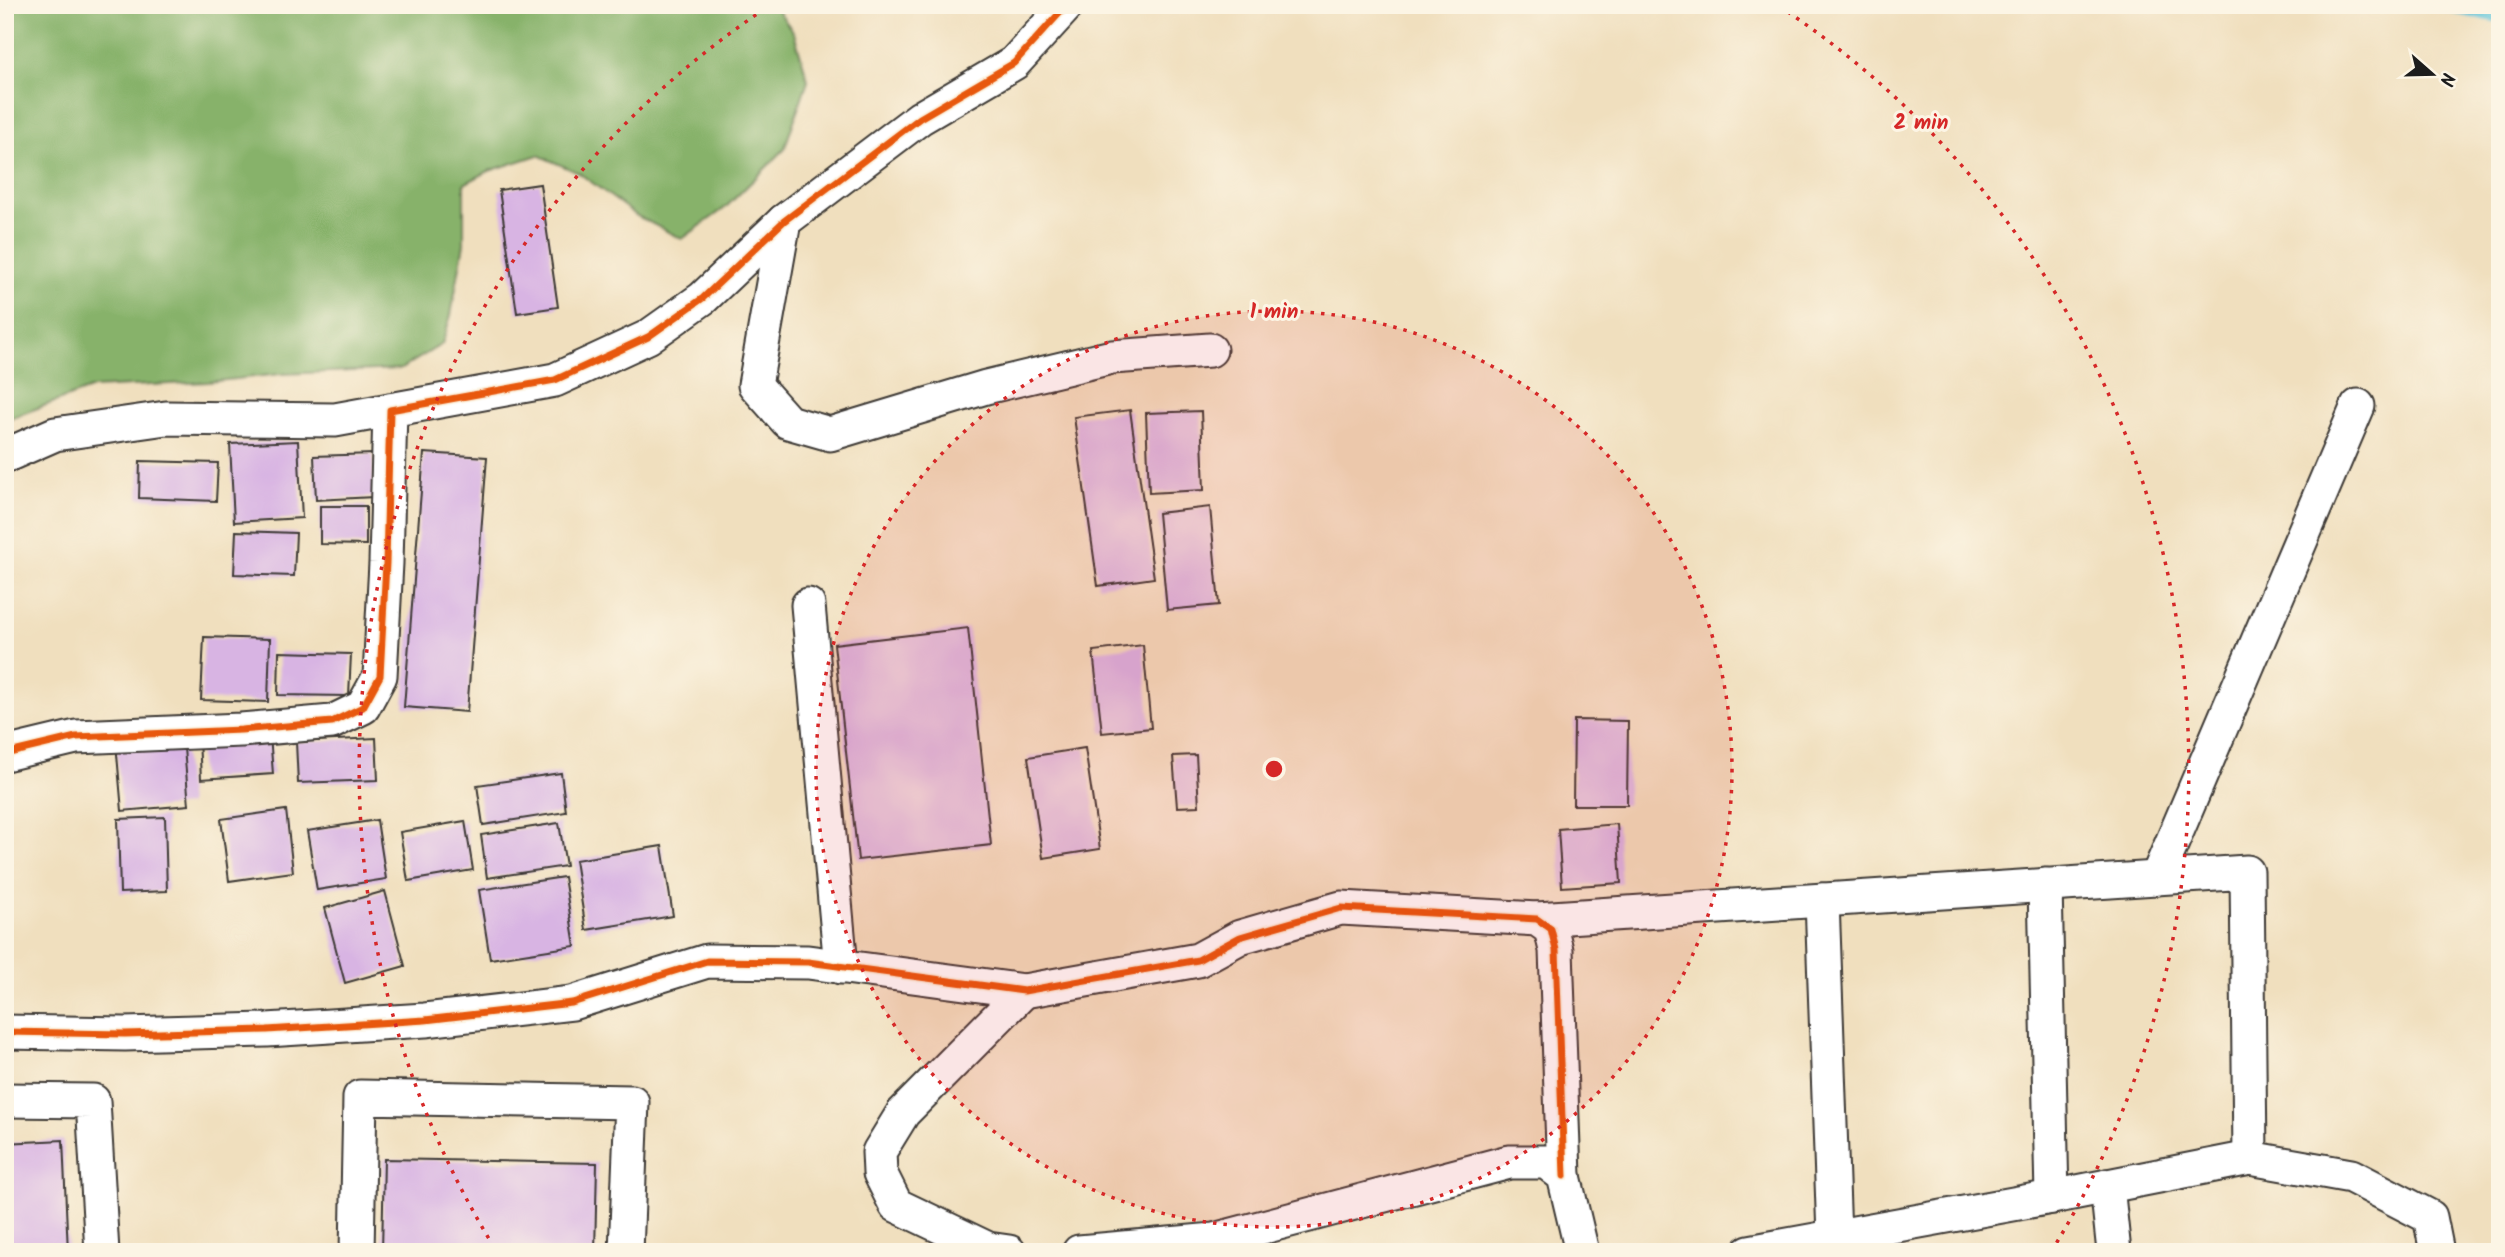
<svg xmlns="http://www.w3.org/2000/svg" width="2505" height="1257" font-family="Kalam,sans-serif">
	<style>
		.forest { fill: #87b26a; stroke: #526743; stroke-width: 2 }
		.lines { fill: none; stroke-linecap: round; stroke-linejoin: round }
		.stream { stroke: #5dc5da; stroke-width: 12 }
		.building { fill: #d8b4e3 }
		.street-casing { stroke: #3c3934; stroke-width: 37 }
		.street { stroke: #fff; stroke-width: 33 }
		.cycleway-casing { stroke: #fcf5e5; stroke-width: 11 }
		.cycleway { stroke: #e8590c; stroke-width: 7 }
		.ring { fill: none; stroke: #d62828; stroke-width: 3.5; stroke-dasharray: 3.5 7 }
		.centre { fill: #d62828; stroke: #fcf5e5; stroke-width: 3.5 }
		.ring-label { font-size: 21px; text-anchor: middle; font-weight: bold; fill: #d62828; stroke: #fcf5e5; stroke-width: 6; stroke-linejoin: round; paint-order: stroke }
	</style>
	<rect width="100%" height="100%" fill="#fcf5e5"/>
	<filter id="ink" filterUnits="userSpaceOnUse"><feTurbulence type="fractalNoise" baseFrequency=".0143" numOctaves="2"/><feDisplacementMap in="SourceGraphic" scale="14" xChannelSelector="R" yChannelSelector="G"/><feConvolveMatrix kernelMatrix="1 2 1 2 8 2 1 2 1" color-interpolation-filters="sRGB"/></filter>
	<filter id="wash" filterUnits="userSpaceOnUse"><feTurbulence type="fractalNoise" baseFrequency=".00686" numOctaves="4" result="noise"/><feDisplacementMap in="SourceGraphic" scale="28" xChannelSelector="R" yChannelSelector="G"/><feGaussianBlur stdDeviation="1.57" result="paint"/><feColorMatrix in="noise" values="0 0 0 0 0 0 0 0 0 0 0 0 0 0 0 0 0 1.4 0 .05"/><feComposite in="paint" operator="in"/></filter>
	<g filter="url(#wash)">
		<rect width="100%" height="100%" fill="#f0dfbe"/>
		<path class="forest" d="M 5,5 L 774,5 L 794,33 L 808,80 L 784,150 L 725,208 L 682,239 L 637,216 L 579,173 L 538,155 L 489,171 L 464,184 L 464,244 L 451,315 L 442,344 L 401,369 L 281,374 L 208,382 L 93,388 L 5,420 Z"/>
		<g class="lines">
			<path class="stream" d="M 2437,5 L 2500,17"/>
		</g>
		<g id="blocks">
			<g class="building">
				<path d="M 540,184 L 558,307 L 517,313 L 499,190 Z"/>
				<path d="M 1130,410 L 1154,578 L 1098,586 L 1074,417 Z"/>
				<path d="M 1201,411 L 1204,490 L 1149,493 L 1146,413 Z"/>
				<path d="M 298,441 L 302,518 L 234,522 L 230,444 Z"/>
				<path d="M 424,453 L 487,457 L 467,712 L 404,707 Z"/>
				<path d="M 373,454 L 374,497 L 316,500 L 314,456 Z"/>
				<path d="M 140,461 L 218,463 L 216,501 L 139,498 Z"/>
				<path d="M 320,506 L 366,506 L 366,545 L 320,544 Z"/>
				<path d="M 1210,507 L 1219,605 L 1167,610 L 1158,513 Z"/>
				<path d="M 236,531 L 296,533 L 294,576 L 234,574 Z"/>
				<path d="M 968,628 L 991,845 L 858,860 L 834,644 Z"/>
				<path d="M 204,637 L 270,639 L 268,702 L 201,700 Z"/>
				<path d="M 1143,645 L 1151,728 L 1102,733 L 1093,651 Z"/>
				<path d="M 279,652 L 351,654 L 349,696 L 278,695 Z"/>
				<path d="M 1574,720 L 1628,721 L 1627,805 L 1573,805 Z"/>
				<path d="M 270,735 L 273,774 L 201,779 L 199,739 Z"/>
				<path d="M 183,737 L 189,805 L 122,811 L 116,743 Z"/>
				<path d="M 376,738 L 378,780 L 298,783 L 296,742 Z"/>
				<path d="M 1085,748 L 1100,849 L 1043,858 L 1028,757 Z"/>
				<path d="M 1196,755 L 1199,806 L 1177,807 L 1173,756 Z"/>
				<path d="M 561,773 L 566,812 L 483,825 L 477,785 Z"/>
				<path d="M 286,810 L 293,872 L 229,881 L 221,819 Z"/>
				<path d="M 165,817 L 167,891 L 120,893 L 118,819 Z"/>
				<path d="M 377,820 L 386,879 L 317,890 L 307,831 Z"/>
				<path d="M 465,821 L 473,870 L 408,881 L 400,832 Z"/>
				<path d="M 559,823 L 566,866 L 487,878 L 481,835 Z"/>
				<path d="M 1617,824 L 1621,883 L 1562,887 L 1558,829 Z"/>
				<path d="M 662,846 L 673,916 L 586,930 L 575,860 Z"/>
				<path d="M 564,877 L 575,946 L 490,959 L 479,890 Z"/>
				<path d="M 385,891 L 405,966 L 345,983 L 325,908 Z"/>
				<path d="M 63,1140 L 68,1252 L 5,1252 L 5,1143 Z"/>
				<path d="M 384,1159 L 597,1163 L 595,1252 L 382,1252 Z"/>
			</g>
		</g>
	</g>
	<g filter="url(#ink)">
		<use href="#blocks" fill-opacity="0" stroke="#3c3934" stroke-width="2"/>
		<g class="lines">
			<g class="street-casing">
				<g id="street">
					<path d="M 784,221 L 755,385 L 788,422 L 830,434 L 986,387 L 1112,357 L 1210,350"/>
					<path d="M 5,456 L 55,434 L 166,418 L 335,420 L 390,410"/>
					<path d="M 808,605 L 841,967"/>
					<path d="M 5,754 L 76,737 L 241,730 L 332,722 L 363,707 L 380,676 L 386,563 L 390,410 L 555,380 L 648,337 L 703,298 L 784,221 L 920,118 L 1014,63 L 1067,5"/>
					<path d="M 2157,878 L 2358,406"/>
					<path d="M 2045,885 L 2052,1197"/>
					<path d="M 1822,900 L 1834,1237"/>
					<path d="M 1537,919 L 2247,872 L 2250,1158"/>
					<path d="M 5,1032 L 125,1034 L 267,1030 L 425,1020 L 572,1003 L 707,961 L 808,962 L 1024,991 L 1198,960 L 1240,937 L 1341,908 L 1537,919 L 1551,929 L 1556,950 L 1564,1176"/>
					<path d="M 5,1100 L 93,1101 L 102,1252"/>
					<path d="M 2107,1186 L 2114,1252"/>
					<path d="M 357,1252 L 360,1097 L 632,1102 L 626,1252"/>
					<path d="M 1009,1252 L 988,1249 L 896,1205 L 880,1173 L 879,1152 L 903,1113 L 1024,991"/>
					<path d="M 1079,1252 L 1214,1240 L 1509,1162 L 1546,1162 L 1564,1176 L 1582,1252"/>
					<path d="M 1749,1252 L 2052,1197 L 2250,1158 L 2351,1176 L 2430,1217 L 2437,1252"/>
				</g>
			</g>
			<use href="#street" class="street"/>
			<g class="cycleway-casing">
				<g id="cycleway">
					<path d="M 5,754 L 76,737 L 241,730 L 332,722 L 363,707 L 380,676 L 386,563 L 390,410 L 555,380 L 648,337 L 703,298 L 784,221 L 920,118 L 1014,63 L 1067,5"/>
					<path d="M 5,1032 L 125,1034 L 267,1030 L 425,1020 L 572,1003 L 707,961 L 808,962 L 1024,991 L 1198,960 L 1240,937 L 1341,908 L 1537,919 L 1551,929 L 1556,950 L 1564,1176"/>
				</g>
			</g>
			<use href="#cycleway" class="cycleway"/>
		</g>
	</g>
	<circle cx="1274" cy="769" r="458" fill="#d62828" fill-opacity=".12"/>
	<g class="ring">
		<circle cx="1274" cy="769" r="458"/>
		<path d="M494 1247A915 915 0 0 1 769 6M1779 6A915 915 0 0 1 2054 1247"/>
	</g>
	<circle cx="1274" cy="769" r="10" class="centre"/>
	<g class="ring-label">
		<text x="1921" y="129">2 min</text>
		<text x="1274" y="318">1 min</text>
	</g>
	<rect width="2505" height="1257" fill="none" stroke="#fcf5e5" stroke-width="28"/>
	<g transform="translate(2432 74) rotate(110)" stroke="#fcf5e5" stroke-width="5" paint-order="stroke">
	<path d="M0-5L12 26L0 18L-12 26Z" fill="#1c1c1c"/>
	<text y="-10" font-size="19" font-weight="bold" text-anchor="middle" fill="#1c1c1c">N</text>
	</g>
</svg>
